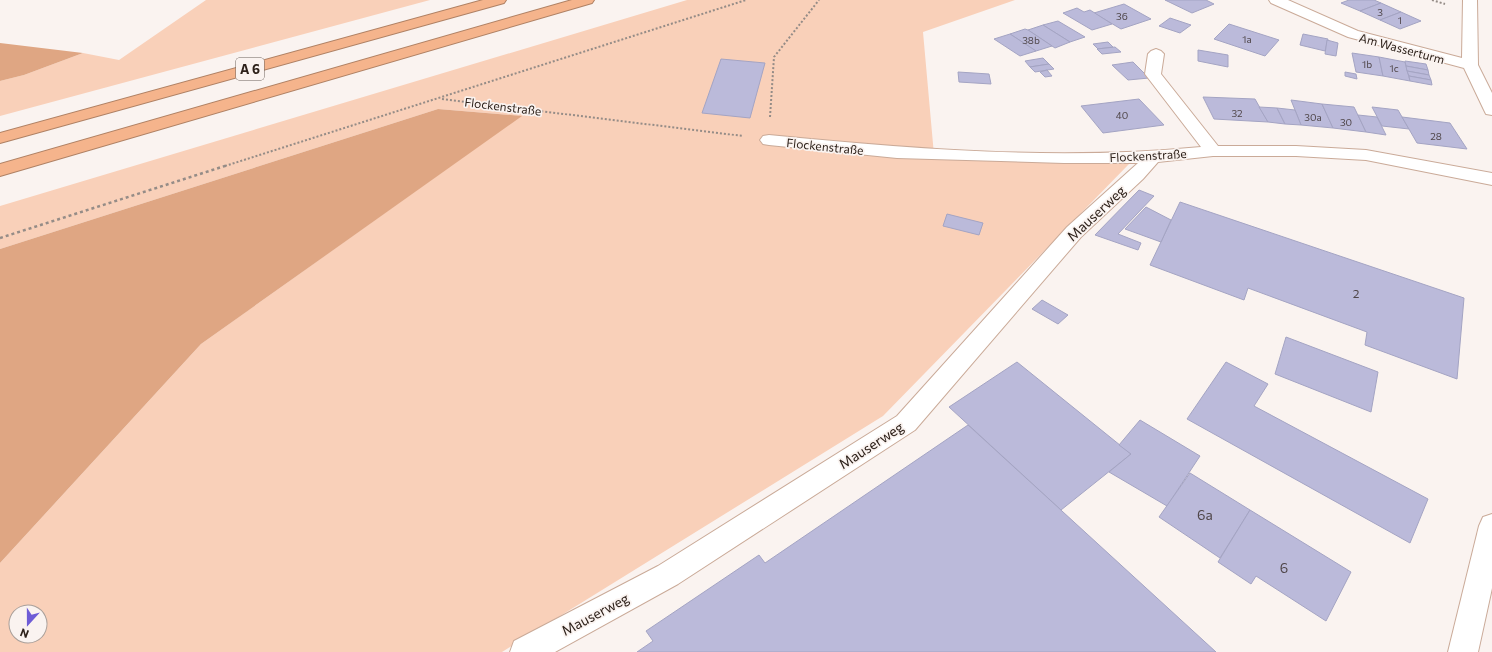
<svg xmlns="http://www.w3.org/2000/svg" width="1492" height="652" font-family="Commissioner,sans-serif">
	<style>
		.green { fill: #f9d0b9; fill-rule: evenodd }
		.forest { fill: #dfa683 }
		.building { fill: #bbbada; stroke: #a4a4c3 }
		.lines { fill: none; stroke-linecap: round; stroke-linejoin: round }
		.street-casing { stroke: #caaa98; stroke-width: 2 }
		.highway-casing { stroke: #af8164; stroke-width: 2 }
		.path-far1 { stroke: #958c87; stroke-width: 2; stroke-dasharray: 2 2; stroke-linecap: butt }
		.path { stroke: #958c87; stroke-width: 2.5; stroke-dasharray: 3 3; stroke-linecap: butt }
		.street { fill: #fff; fill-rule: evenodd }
		.highway { fill: #f5b48c; fill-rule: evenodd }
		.labels { text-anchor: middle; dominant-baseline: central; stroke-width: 3.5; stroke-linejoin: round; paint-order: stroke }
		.far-number-label { font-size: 10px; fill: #50474a }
		.far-street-label { font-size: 12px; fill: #2d211a; stroke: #faf3f0 }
		.number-label { font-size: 12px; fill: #50474a }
		.shield { fill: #faf3f0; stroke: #6a605a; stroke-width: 1 }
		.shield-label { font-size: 13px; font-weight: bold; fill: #2d211a }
		.street-label { font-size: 14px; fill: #2d211a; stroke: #faf3f0 }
		.near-number-label { font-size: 14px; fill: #50474a }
	</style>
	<rect width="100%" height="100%" fill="#faf3f0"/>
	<g class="green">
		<path d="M 206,0 L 430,0 L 0,116 L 0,81 L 24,75 L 83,53 L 119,60 Z"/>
		<path d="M 687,0 L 1015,0 L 923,32 L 934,155 L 1129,164 L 883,416 L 502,652 L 0,652 L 0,563 L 201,344 L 521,116 L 438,109 L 0,249 L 0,206 ZM 16,612 L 40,612 L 40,636 L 16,636 Z"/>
	</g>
	<g class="forest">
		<path d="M 0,43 L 83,53 L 24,75 L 0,81 Z"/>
		<path d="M 438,109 L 522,116 L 201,344 L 0,563 L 0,249 Z"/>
	</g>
	<g class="building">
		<path d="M 1165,0 L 1206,0 L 1214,4 L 1192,13 Z"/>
		<path d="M 1349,0 L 1374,0 L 1381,3 L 1360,11 L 1341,3 Z"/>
		<path d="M 1381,3 L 1401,12 L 1380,20 L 1360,11 Z"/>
		<path d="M 1124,4 L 1151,19 L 1121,29 L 1094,13 Z"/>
		<path d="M 1077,8 L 1084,12 L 1090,10 L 1112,24 L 1092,30 L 1063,13 Z"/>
		<path d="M 1401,12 L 1421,21 L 1400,29 L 1380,20 Z"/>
		<path d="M 1170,18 L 1191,25 L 1180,33 L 1159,26 Z"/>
		<path d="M 1058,21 L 1085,37 L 1070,42 L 1043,25 Z"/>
		<path d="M 1229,24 L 1279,40 L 1265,56 L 1214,39 Z"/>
		<path d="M 1043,25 L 1070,42 L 1055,48 L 1028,30 Z"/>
		<path d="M 1025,29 L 1028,30 L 1052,46 L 1036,51 L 1010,34 Z"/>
		<path d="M 1010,34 L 1036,51 L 1020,56 L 994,39 Z"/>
		<path d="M 1303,34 L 1328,39 L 1325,51 L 1300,45 Z"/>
		<path d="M 1327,40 L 1338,43 L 1336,56 L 1325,54 Z"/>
		<path d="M 1108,42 L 1113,47 L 1098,49 L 1093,44 Z"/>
		<path d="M 1115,47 L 1121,52 L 1102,54 L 1097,49 Z"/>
		<path d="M 1198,50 L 1228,55 L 1228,67 L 1198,61 Z"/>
		<path d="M 1352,53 L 1379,57 L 1383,76 L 1356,72 Z"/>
		<path d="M 1379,57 L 1405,62 L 1410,81 L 1383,76 Z"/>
		<path d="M 1043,58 L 1049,64 L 1030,67 L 1025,61 Z"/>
		<path d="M 721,59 L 765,63 L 750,118 L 702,113 Z"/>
		<path d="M 1405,61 L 1426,64 L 1428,70 L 1406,66 Z"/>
		<path d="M 1133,62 L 1149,78 L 1128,80 L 1112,65 Z"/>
		<path d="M 1049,64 L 1054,69 L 1035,72 L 1030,67 Z"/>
		<path d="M 1406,66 L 1428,70 L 1429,75 L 1407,71 Z"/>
		<path d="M 1047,70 L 1052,76 L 1045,77 L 1040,72 Z"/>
		<path d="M 1407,71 L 1429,75 L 1431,80 L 1409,76 Z"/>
		<path d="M 958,72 L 989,74 L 991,84 L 959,82 Z"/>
		<path d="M 1345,72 L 1356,74 L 1357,79 L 1345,76 Z"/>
		<path d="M 1409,76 L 1431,80 L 1432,85 L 1410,81 Z"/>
		<path d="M 1203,97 L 1255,99 L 1268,122 L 1214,119 Z"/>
		<path d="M 1139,99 L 1164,125 L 1103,133 L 1081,106 Z"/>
		<path d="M 1291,100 L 1322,104 L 1333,128 L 1301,125 Z"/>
		<path d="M 1322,104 L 1354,107 L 1366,132 L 1333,128 Z"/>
		<path d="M 1259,107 L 1277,108 L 1285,124 L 1268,122 Z"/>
		<path d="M 1372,107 L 1398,110 L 1409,129 L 1382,126 Z"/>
		<path d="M 1277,108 L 1295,110 L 1301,125 L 1285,124 Z"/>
		<path d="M 1358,115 L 1377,117 L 1386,135 L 1366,132 Z"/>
		<path d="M 1402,117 L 1450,123 L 1467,149 L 1417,143 Z"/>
		<path d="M 1139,190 L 1154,196 L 1118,234 L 1141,243 L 1138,250 L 1095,235 Z"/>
		<path d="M 1180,202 L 1464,298 L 1457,379 L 1365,345 L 1367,332 L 1248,288 L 1244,300 L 1150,265 Z"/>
		<path d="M 1146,207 L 1171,220 L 1161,242 L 1125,229 Z"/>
		<path d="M 947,214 L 983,223 L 979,235 L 943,226 Z"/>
		<path d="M 1042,300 L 1068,315 L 1058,324 L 1032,309 Z"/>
		<path d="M 1286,337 L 1378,372 L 1371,412 L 1275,374 Z"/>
		<path d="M 1017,362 L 1131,454 L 1061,510 L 949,407 Z"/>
		<path d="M 1226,362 L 1268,384 L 1254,406 L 1428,499 L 1410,543 L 1187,419 Z"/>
		<path d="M 1140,420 L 1200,456 L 1167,506 L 1109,472 L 1131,454 L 1119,445 Z"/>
		<path d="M 968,425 L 1216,652 L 637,652 L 653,641 L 646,631 L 759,555 L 765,563 Z"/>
		<path d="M 1190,473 L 1250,510 L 1220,558 L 1159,517 Z"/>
		<path d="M 1250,510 L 1351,572 L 1326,621 L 1256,576 L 1251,584 L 1218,562 Z"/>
	</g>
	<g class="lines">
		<g class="street-casing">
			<g id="street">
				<path d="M 1269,0 L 1288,0 L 1358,31 L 1462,58 L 1463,0 L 1477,0 L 1478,65 L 1492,93 L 1492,115 L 1486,114 L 1484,110 L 1464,68 L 1348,37 L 1271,3 Z"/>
				<path d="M 1156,49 L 1161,51 L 1164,54 L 1161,74 L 1218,146 L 1296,146 L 1366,150 L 1492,173 L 1492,185 L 1366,160 L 1296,156 L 1213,156 L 1158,162 L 1143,179 L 1081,237 L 915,430 L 678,584 L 555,652 L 510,652 L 514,641 L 658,566 L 897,416 L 1067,227 L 1138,163 L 1064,163 L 897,158 L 769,145 L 763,144 L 760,140 L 763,136 L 769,135 C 911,149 1058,161 1201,147 L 1145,74 L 1148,54 L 1151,51 Z"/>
				<path d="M 1492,514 L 1492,588 L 1478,652 L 1448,652 L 1479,526 L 1483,517 Z"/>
			</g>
		</g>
		<g class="highway-casing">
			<g id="highway">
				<path d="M 483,0 L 506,0 L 504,3 L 0,143 L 0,133 Z"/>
				<path d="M 572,0 L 594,0 L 592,3 L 0,176 L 0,164 Z"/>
			</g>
		</g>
		<g class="path-far1">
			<path d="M 1432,0 L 1445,4"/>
			<path d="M 442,99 L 743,136"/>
			<path d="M 770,117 L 774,57 L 819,0"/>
			<path d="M 225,166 L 746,0"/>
		</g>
		<path class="path" d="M 0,238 L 228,165"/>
		<use href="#street" class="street"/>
		<use href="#highway" class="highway"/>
	</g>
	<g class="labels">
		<g class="far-number-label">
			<text x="1380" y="12">3</text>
			<text x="1122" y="16">36</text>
			<text x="1400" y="20">1</text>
			<text x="1247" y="39">1a</text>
			<text x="1031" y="40">38b</text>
			<text x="1367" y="64">1b</text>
			<text x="1394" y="68">1c</text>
			<text x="1237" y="113">32</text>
			<text x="1122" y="115">40</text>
			<text x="1313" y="117">30a</text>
			<text x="1346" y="122">30</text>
			<text x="1436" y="136">28</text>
		</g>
		<g class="far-street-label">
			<text transform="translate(1402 48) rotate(15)">Am Wasserturm</text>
			<text transform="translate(503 106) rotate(7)">Flockenstraße</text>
			<text transform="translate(825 146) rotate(6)">Flockenstraße</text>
			<text transform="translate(1148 155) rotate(-3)">Flockenstraße</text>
		</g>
		<g class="number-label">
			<text x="1356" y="293">2</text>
		</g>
		<rect class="shield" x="236" y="58" width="28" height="22" rx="3"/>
		<g class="shield-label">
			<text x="250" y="69">A 6</text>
		</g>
		<g class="street-label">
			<text transform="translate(1096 213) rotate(-43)">Mauserweg</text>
			<text transform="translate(871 445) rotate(-33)">Mauserweg</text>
			<text transform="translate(595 614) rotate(-28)">Mauserweg</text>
		</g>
		<g class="near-number-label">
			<text x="1205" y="514">6a</text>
			<text x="1284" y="567">6</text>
		</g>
	</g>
	<g transform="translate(28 624) rotate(201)"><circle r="19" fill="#faf3f0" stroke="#a89f9a"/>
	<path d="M0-3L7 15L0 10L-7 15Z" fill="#6e5cd6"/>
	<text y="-6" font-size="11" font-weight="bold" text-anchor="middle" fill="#2d211a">N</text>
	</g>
</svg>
